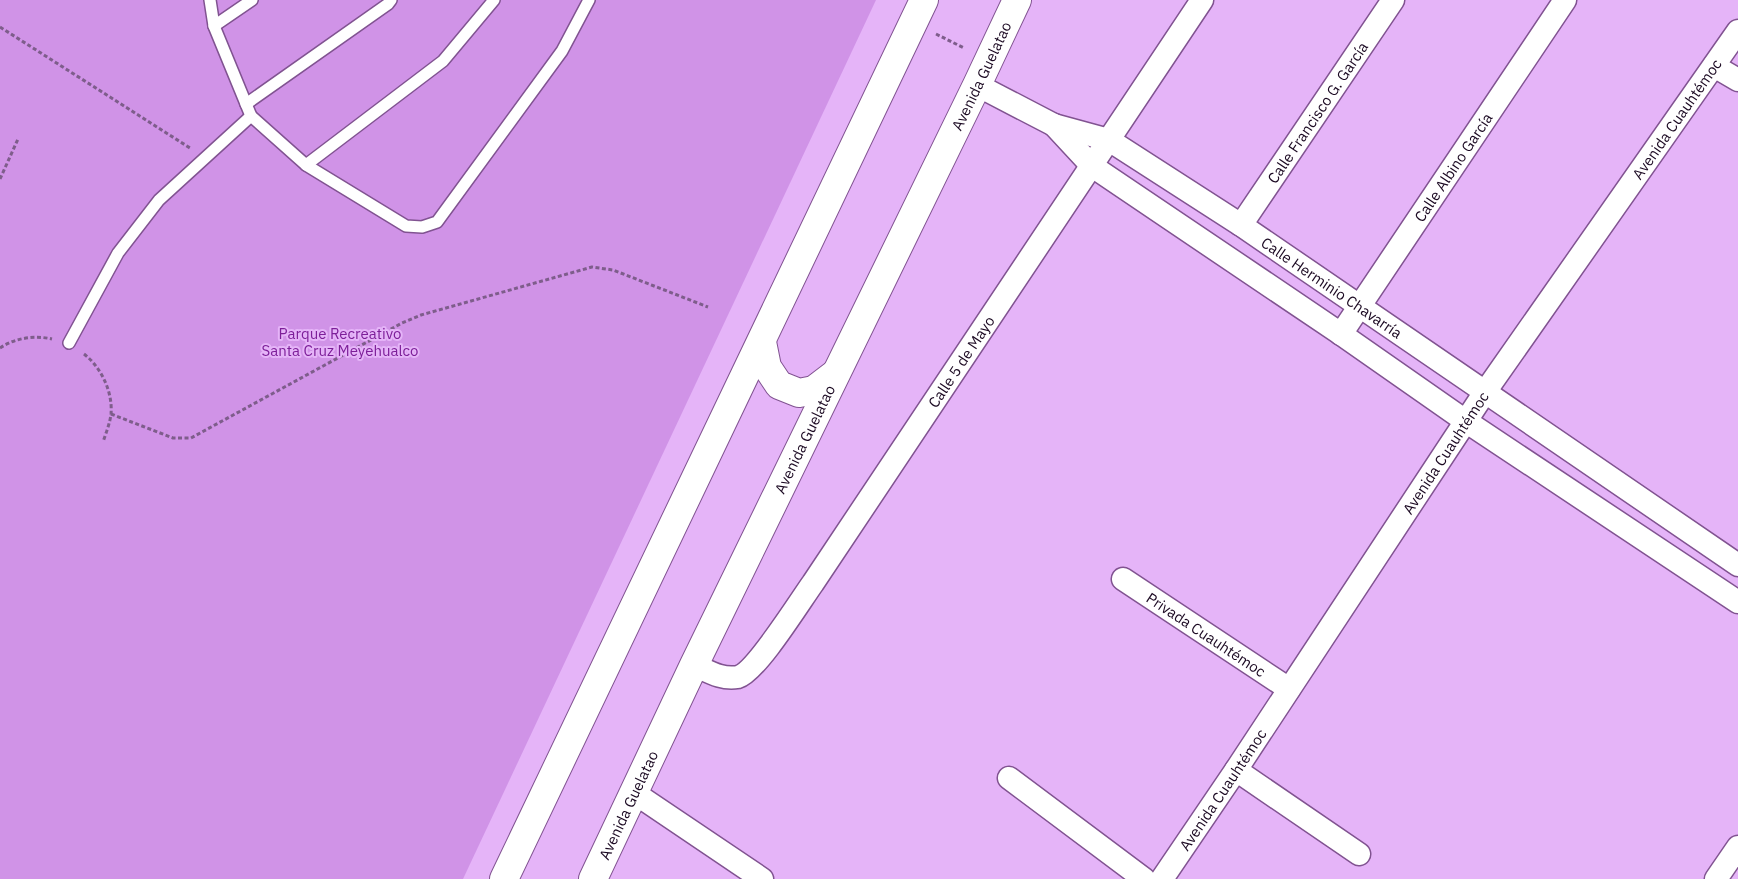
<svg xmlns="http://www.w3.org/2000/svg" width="1738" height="879" font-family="'IBM Plex Sans',sans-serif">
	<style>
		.green { fill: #d093e7 }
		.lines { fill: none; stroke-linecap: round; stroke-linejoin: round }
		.lane-casing { stroke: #815391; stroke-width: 14 }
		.street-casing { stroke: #815391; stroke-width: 25 }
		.secondary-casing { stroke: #815391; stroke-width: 30 }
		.path { stroke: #7e5d8b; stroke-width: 3; stroke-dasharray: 4 2.5; stroke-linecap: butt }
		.lane { stroke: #fff; stroke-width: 11 }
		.street { stroke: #fff; stroke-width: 22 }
		.secondary { stroke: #fff; stroke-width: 28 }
		.labels { text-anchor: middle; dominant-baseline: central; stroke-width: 4; stroke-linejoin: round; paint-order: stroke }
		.street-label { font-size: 15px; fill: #1b0922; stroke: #e5b4f8 }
		.park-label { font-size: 15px; fill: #7d1f99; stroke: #e5b4f8 }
	</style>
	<rect width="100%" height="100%" fill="#e5b4f8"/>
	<path class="green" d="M 0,0 L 876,0 L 463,879 L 0,879 Z"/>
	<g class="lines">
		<g class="lane-casing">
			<g id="lane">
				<path d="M 210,0 L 214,26 L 251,116 L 306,165 L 406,226 L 422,227 L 437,222 L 562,51 L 589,0"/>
				<path d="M 214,26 L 252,0"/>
				<path d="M 246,104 L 388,4 L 391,0"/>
				<path d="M 306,165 L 443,61 L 494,0"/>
				<path d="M 69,343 L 118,253 L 159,200 L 251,116"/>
			</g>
		</g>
		<g class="street-casing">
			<g id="street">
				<path d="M 1714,66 L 1738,80"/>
				<path id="s1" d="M 977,85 L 1054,125 L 1109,140 L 1241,225 L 1738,565"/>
				<path d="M 1054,125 L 1092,166 L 1341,334 L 1467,422 L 1738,602"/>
				<path id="s2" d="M 1241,225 L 1393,0"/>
				<path id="s3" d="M 1341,334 L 1565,0"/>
				<path id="s4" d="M 1123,579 L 1289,689"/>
				<path id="s5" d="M 694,665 C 708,671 721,680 738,677 C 756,672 800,601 813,583 L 1202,0"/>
				<path d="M 1236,770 L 1359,854"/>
				<path d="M 1009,778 L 1144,879"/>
				<path d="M 633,792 L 762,879"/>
				<path id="s6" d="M 1162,879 L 1236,770 L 1485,392 L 1738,31"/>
				<path d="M 1716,879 L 1738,847"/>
			</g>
		</g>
		<g class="secondary-casing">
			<g id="secondary">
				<path d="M 762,342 L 767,367 L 779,385 L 799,393 L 814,390 L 835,374"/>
				<path d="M 504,879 L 924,0"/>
				<path id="s7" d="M 593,879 L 694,665 L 977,85 L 1017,0"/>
			</g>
		</g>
		<g class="path">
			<path d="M 0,27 L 190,148"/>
			<path d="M 936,34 L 964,48"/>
			<path d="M 0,179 L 18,139"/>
			<path d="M 0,348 C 15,338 34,335 52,339"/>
			<path d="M 84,354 C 101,367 113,392 111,414 C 110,423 106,433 103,442"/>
			<path d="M 111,414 L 173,438 L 191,438 L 402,323 L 421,315 L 592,267 L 613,270 L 708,307"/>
		</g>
		<use href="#lane" class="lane"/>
		<use href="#street" class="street"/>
		<use href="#secondary" class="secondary"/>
	</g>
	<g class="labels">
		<g class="street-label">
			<text stroke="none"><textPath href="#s7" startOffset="892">Avenida Guelatao</textPath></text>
			<text stroke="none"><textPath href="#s2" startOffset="136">Calle Francisco G. García</textPath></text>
			<text stroke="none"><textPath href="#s6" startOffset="918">Avenida Cuauhtémoc</textPath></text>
			<text stroke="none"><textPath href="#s3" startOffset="201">Calle Albino García</textPath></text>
			<text stroke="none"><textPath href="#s1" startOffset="411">Calle Herminio Chavarría</textPath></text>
			<text stroke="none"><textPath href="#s5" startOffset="434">Calle 5 de Mayo</textPath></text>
			<text stroke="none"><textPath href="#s7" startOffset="488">Avenida Guelatao</textPath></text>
			<text stroke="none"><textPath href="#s6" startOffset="512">Avenida Cuauhtémoc</textPath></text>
			<text stroke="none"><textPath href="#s4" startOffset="100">Privada Cuauhtémoc</textPath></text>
			<text stroke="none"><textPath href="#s6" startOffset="108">Avenida Cuauhtémoc</textPath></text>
			<text stroke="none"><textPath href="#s7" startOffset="82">Avenida Guelatao</textPath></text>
		</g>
		<g class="park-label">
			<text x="340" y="333">Parque Recreativo<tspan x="340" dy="17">Santa Cruz Meyehualco</tspan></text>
		</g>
	</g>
</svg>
